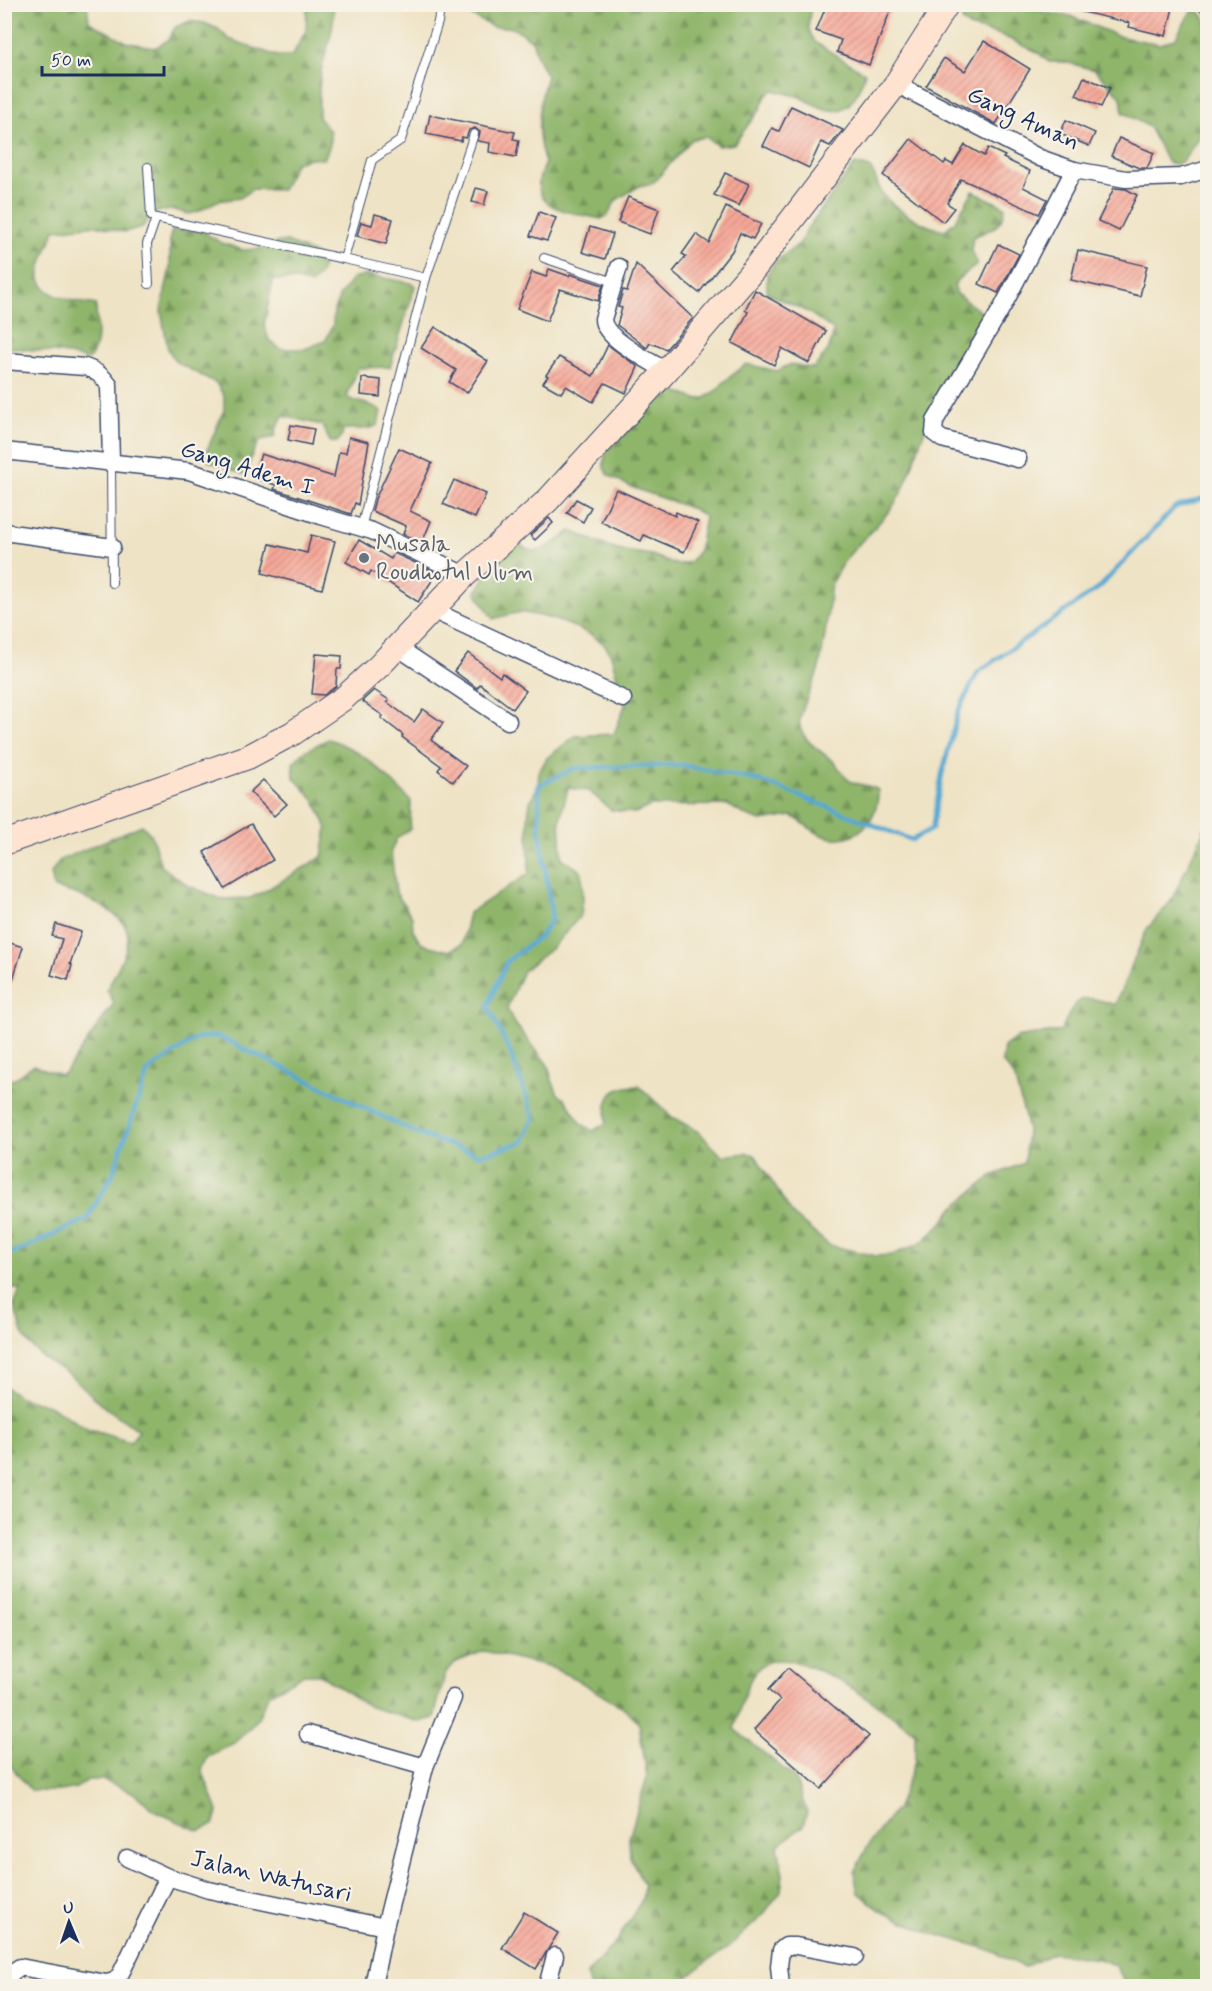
<svg xmlns="http://www.w3.org/2000/svg" width="1212" height="1991" font-family="Mynerve,sans-serif">
	<style>
		.forest { fill: url(#forest-firs); stroke: #557264; stroke-width: 1.5 }
		.lines { fill: none; stroke-linecap: round; stroke-linejoin: round }
		.stream { stroke: #56a8d1; stroke-width: 4.5 }
		.building { fill: url(#building-hatch) }
		.lane-casing { stroke: #3b4a6d; stroke-width: 10 }
		.street-casing { stroke: #3b4a6d; stroke-width: 19 }
		.secondary-casing { stroke: #3b4a6d; stroke-width: 26 }
		.lane { stroke: #fff; stroke-width: 8 }
		.street { stroke: #fff; stroke-width: 16 }
		.secondary { stroke: #fee3d1; stroke-width: 24 }
		.worship-dot { fill: #6b7280; stroke: #f7f3e8; stroke-width: 2 }
		.labels { text-anchor: middle; dominant-baseline: central; stroke-width: 4.5; stroke-linejoin: round; paint-order: stroke }
		.street-label { font-size: 24px; fill: #1b2f5e; stroke: #f7f3e8 }
		.worship-label { font-size: 24px; fill: #5b616d; stroke: #f7f3e8; text-anchor: start }
	</style>
	<defs>
		<pattern id="forest-firs" width="22" height="20" patternUnits="userSpaceOnUse" patternTransform="scale(1.5)"><rect width="22" height="20" fill="#8fb56a"/><path d="M5 1l3.5 6h-7zM16 11l3.5 6h-7z" fill="#74945a"/></pattern>
		<pattern id="building-hatch" width="6" height="6" patternUnits="userSpaceOnUse" patternTransform="scale(1.5)"><rect width="6" height="6" fill="#f7a898"/><path d="M-1 1l2-2M0 6l6-6M5 7l2-2" fill="none" stroke="#c7897f"/></pattern>
	</defs>
	<rect width="100%" height="100%" fill="#f7f3e8"/>
	<filter id="ink" filterUnits="userSpaceOnUse"><feTurbulence type="fractalNoise" baseFrequency=".0167" numOctaves="2"/><feDisplacementMap in="SourceGraphic" scale="12" xChannelSelector="R" yChannelSelector="G"/><feConvolveMatrix kernelMatrix="1 2 1 2 8 2 1 2 1" color-interpolation-filters="sRGB"/></filter>
	<filter id="wash" filterUnits="userSpaceOnUse"><feTurbulence type="fractalNoise" baseFrequency=".008" numOctaves="4" result="noise"/><feDisplacementMap in="SourceGraphic" scale="24" xChannelSelector="R" yChannelSelector="G"/><feGaussianBlur stdDeviation="1.35" result="paint"/><feColorMatrix in="noise" values="0 0 0 0 0 0 0 0 0 0 0 0 0 0 0 0 0 1.4 0 .05"/><feComposite in="paint" operator="in"/></filter>
	<g filter="url(#wash)">
		<rect width="100%" height="100%" fill="#efe3c5"/>
		<g class="forest">
			<path d="M 4,5 L 87,5 L 89,22 L 126,42 L 155,48 L 168,40 L 175,27 L 190,21 L 204,23 L 218,29 L 229,39 L 277,56 L 292,56 L 306,30 L 307,5 L 333,5 C 336,27 326,49 321,71 C 318,86 319,103 319,119 L 330,131 L 330,145 L 324,159 L 310,158 L 295,163 L 282,190 L 253,189 L 240,198 L 217,201 L 197,212 L 189,214 L 174,210 L 159,211 L 152,215 L 142,227 L 124,232 L 96,225 L 55,230 C 50,243 42,258 40,271 C 36,298 79,302 96,305 C 96,321 101,348 88,360 L 62,353 L 5,347 Z"/>
			<path d="M 462,5 L 812,5 C 809,21 804,29 816,43 L 865,73 C 860,89 851,114 830,110 C 820,109 809,101 800,97 C 791,94 781,92 773,90 L 766,96 L 760,109 L 734,144 L 718,146 L 706,137 L 692,139 L 655,181 L 649,185 L 641,185 L 616,200 L 608,215 L 601,219 C 567,211 522,210 545,163 C 535,135 538,104 547,76 L 537,57 L 533,42 L 521,32 L 509,27 L 493,27 L 470,15 Z"/>
			<path d="M 962,5 L 1026,5 L 1047,13 L 1070,16 L 1121,37 L 1160,44 L 1175,39 L 1188,17 L 1193,11 L 1200,12 L 1207,23 L 1207,124 L 1184,160 L 1177,164 L 1168,163 L 1149,127 L 1123,112 L 1121,97 L 1095,70 L 1065,62 L 1049,62 L 1037,52 L 1001,35 L 969,27 L 963,22 L 961,16 Z"/>
			<path d="M 855,164 L 870,168 C 876,176 877,186 883,194 C 892,208 929,230 945,230 L 956,220 L 973,191 L 1005,207 C 1004,227 989,230 973,237 L 971,250 L 978,264 L 957,280 L 954,286 L 957,294 L 982,313 C 966,348 946,380 931,415 C 920,439 914,464 904,487 C 888,524 843,549 831,586 C 829,591 830,598 829,604 C 826,625 824,650 818,671 C 814,684 797,716 800,726 C 803,742 823,752 834,762 C 840,768 843,778 852,782 C 861,786 870,784 878,790 C 880,819 856,846 824,836 C 813,832 803,822 792,816 L 761,821 L 747,816 L 728,805 L 651,806 L 635,813 L 611,810 L 589,791 L 568,788 L 560,819 L 562,858 L 582,872 L 583,900 L 581,915 L 551,949 L 523,971 L 507,1008 L 513,1021 L 548,1065 L 552,1080 L 558,1094 L 565,1099 L 581,1123 L 593,1131 L 606,1123 C 605,1096 611,1086 639,1086 L 672,1117 L 699,1132 L 722,1156 L 747,1153 L 755,1155 L 793,1215 L 829,1245 L 876,1256 L 892,1255 L 921,1243 L 944,1221 L 953,1208 L 992,1176 L 1024,1163 L 1027,1130 L 1025,1117 L 1014,1076 L 1002,1062 L 1004,1047 L 1016,1038 L 1061,1031 C 1076,998 1078,992 1115,1005 L 1147,929 L 1171,901 L 1207,824 L 1207,1986 L 1128,1986 L 1115,1965 L 1098,1959 L 1054,1953 L 1024,1967 L 987,1949 L 924,1931 L 881,1911 L 858,1892 L 854,1872 L 869,1844 L 897,1808 L 915,1761 L 915,1732 C 887,1712 795,1639 761,1666 C 746,1678 740,1711 734,1729 L 795,1778 L 807,1812 L 803,1826 L 778,1846 L 783,1875 L 781,1891 L 763,1915 L 729,1947 L 702,1965 L 677,1986 L 589,1986 L 587,1974 L 618,1939 L 642,1900 L 644,1885 L 630,1858 L 629,1838 L 647,1777 L 639,1724 L 628,1711 L 576,1679 L 548,1666 L 484,1651 L 456,1662 L 445,1674 L 434,1718 L 419,1722 L 370,1707 L 319,1674 L 304,1674 L 269,1694 L 257,1720 L 236,1742 L 208,1756 L 202,1770 L 218,1811 L 213,1825 L 199,1831 L 157,1812 L 132,1792 L 103,1780 L 88,1780 L 76,1788 L 61,1791 L 31,1791 L 9,1764 L 5,1750 L 4,1386 L 20,1397 L 49,1405 L 87,1429 L 130,1442 L 139,1431 L 102,1405 L 69,1374 L 43,1358 L 31,1346 L 22,1334 L 14,1305 L 21,1289 L 5,1288 L 5,1081 L 14,1079 L 33,1065 L 61,1075 L 67,1070 L 114,1003 L 107,990 C 114,974 127,955 128,937 C 128,912 75,892 54,888 L 51,873 L 60,860 L 142,825 L 152,836 L 161,866 L 189,886 L 221,899 L 250,898 L 265,891 L 322,857 L 327,828 L 315,801 L 294,778 L 293,763 L 303,752 L 328,739 C 363,749 386,776 411,801 L 410,829 L 397,838 L 391,851 L 396,893 L 412,917 L 413,931 L 422,944 L 449,951 L 462,944 L 469,913 L 529,873 L 528,816 L 530,802 L 538,786 L 539,772 L 547,758 L 575,736 L 614,734 L 627,700 L 625,689 C 613,679 616,664 609,651 C 598,631 547,616 525,613 C 515,611 502,617 493,619 L 476,592 C 487,575 498,549 521,545 C 537,561 557,540 571,531 L 617,550 L 652,555 L 674,564 L 681,564 L 690,562 L 699,550 L 705,517 L 693,509 L 631,487 L 608,475 L 604,468 L 604,460 L 606,452 L 628,431 L 654,400 L 668,392 L 676,392 L 697,399 L 705,398 L 718,389 L 724,382 L 746,364 L 777,371 C 800,358 792,368 813,368 C 823,359 834,344 833,330 L 808,312 L 767,293 L 767,274 L 775,262 L 800,243 L 807,229 Z"/>
			<path d="M 172,230 L 201,231 L 222,243 L 243,250 L 258,249 L 279,242 L 287,242 L 322,257 C 325,270 320,275 311,284 L 296,280 L 273,280 L 264,325 L 269,340 L 281,349 L 305,349 L 325,341 L 333,325 L 334,310 L 340,295 L 353,278 L 367,275 L 411,283 L 415,286 L 390,367 L 358,368 L 347,397 C 357,404 371,402 381,411 L 378,425 C 368,431 355,428 343,429 L 342,436 L 337,442 L 330,442 L 322,425 L 283,416 L 276,429 L 275,437 L 260,440 L 254,450 L 245,475 L 208,461 L 205,455 L 224,410 L 224,396 L 216,383 L 176,362 L 168,349 L 161,311 L 170,268 L 170,237 Z"/>
		</g>
		<g class="lines">
			<path class="stream" d="M 4,1252 L 16,1252 L 87,1219 L 112,1176 L 148,1071 L 197,1038 L 218,1036 L 418,1134 L 480,1155 L 523,1142 L 534,1118 L 510,1052 L 488,1006 L 507,961 L 541,936 L 552,918 L 540,831 L 538,786 L 575,768 L 682,765 L 761,781 L 912,840 L 932,829 L 942,774 L 958,712 L 978,672 L 1100,587 L 1175,507 L 1208,497"/>
		</g>
		<g id="blocks">
			<g class="building">
				<path d="M 827,4 L 893,4 L 869,65 L 837,52 L 841,40 L 816,31 Z"/>
				<path d="M 1074,4 L 1174,4 L 1166,36 L 1129,27 L 1130,23 L 1074,10 Z"/>
				<path d="M 984,41 L 1030,69 L 996,124 L 926,86 L 944,58 L 965,71 Z"/>
				<path d="M 1084,77 L 1110,88 L 1101,107 L 1076,95 Z"/>
				<path d="M 791,106 L 843,130 L 830,146 L 821,142 L 809,168 L 763,146 L 772,128 L 779,131 Z"/>
				<path d="M 430,115 L 515,132 L 513,139 L 519,140 L 516,157 L 489,152 L 490,143 L 478,141 L 480,132 L 475,128 L 469,130 L 466,138 L 462,137 L 461,141 L 426,134 Z"/>
				<path d="M 1066,120 L 1095,133 L 1089,146 L 1060,134 Z"/>
				<path d="M 1119,138 L 1154,153 L 1147,168 L 1139,168 L 1111,156 Z"/>
				<path d="M 911,139 L 944,164 L 946,161 L 953,165 L 965,145 L 984,156 L 988,148 L 1005,156 L 1003,158 L 1030,171 L 1023,187 L 1047,199 L 1039,214 L 961,179 L 947,203 L 954,208 L 943,222 L 883,175 Z"/>
				<path d="M 725,173 L 749,184 L 739,206 L 714,195 Z"/>
				<path d="M 476,188 L 488,191 L 484,205 L 472,202 Z"/>
				<path d="M 1114,188 L 1126,189 L 1137,195 L 1119,231 L 1098,221 Z"/>
				<path d="M 628,197 L 659,209 L 650,234 L 618,222 Z"/>
				<path d="M 726,207 L 761,224 L 753,239 L 740,233 L 732,251 L 699,293 L 673,272 L 686,256 L 682,254 L 696,234 L 709,243 Z"/>
				<path d="M 539,212 L 556,218 L 547,241 L 530,236 Z"/>
				<path d="M 375,214 L 393,219 L 386,244 L 357,236 L 361,222 L 372,225 Z"/>
				<path d="M 590,227 L 613,234 L 605,259 L 582,252 Z"/>
				<path d="M 998,244 L 1019,254 L 998,293 L 979,284 Z"/>
				<path d="M 1078,250 L 1147,266 L 1140,296 L 1071,280 Z"/>
				<path d="M 636,264 L 693,318 L 666,349 L 650,343 L 647,348 L 617,325 L 622,308 L 618,307 L 623,290 L 627,291 Z"/>
				<path d="M 549,269 L 569,276 L 570,274 L 603,285 L 598,301 L 560,289 L 547,321 L 517,309 L 532,272 L 546,277 Z"/>
				<path d="M 755,290 L 826,331 L 809,363 L 782,348 L 774,365 L 732,343 L 748,312 L 745,310 Z"/>
				<path d="M 435,327 L 488,361 L 467,393 L 449,382 L 456,370 L 421,348 Z"/>
				<path d="M 608,345 L 638,367 L 626,393 L 605,383 L 593,402 L 566,386 L 561,393 L 543,383 L 548,376 L 546,375 L 559,357 L 593,376 Z"/>
				<path d="M 362,378 L 381,380 L 380,397 L 361,395 Z"/>
				<path d="M 291,425 L 314,429 L 311,445 L 288,440 Z"/>
				<path d="M 349,437 L 369,442 L 358,505 L 355,503 L 351,514 L 274,489 L 276,485 L 253,478 L 261,454 L 334,477 L 339,452 L 346,453 Z"/>
				<path d="M 399,448 L 432,463 L 410,511 L 431,521 L 422,543 L 403,534 L 406,526 L 372,511 L 375,499 Z"/>
				<path d="M 454,480 L 486,494 L 475,518 L 443,504 Z"/>
				<path d="M 616,489 L 675,516 L 676,512 L 698,522 L 684,552 L 644,535 L 641,541 L 601,522 Z"/>
				<path d="M 576,499 L 591,507 L 583,522 L 567,513 Z"/>
				<path d="M 549,518 L 553,523 L 535,540 L 530,535 Z"/>
				<path d="M 311,535 L 335,541 L 322,589 L 262,573 L 270,544 L 307,553 Z"/>
				<path d="M 359,540 L 391,559 L 394,553 L 437,573 L 418,602 L 371,571 L 369,575 L 346,562 Z"/>
				<path d="M 468,653 L 500,677 L 502,673 L 526,691 L 513,709 L 480,684 L 477,688 L 454,671 Z"/>
				<path d="M 316,654 L 342,656 L 341,669 L 337,669 L 336,686 L 324,695 L 312,694 Z"/>
				<path d="M 374,690 L 389,700 L 387,702 L 414,722 L 423,709 L 443,723 L 431,740 L 466,766 L 453,782 L 438,770 L 441,766 L 402,737 L 403,735 L 381,718 L 383,716 L 362,701 Z"/>
				<path d="M 263,780 L 287,804 L 274,816 L 250,792 Z"/>
				<path d="M 251,824 L 273,860 L 225,889 L 204,852 Z"/>
				<path d="M 56,924 L 81,932 L 70,964 L 72,965 L 68,980 L 51,975 L 62,939 L 52,936 Z"/>
				<path d="M 4,941 L 23,947 L 7,998 L 4,997 Z"/>
				<path d="M 788,1668 L 869,1736 L 821,1789 L 754,1730 L 780,1700 L 768,1690 Z"/>
				<path d="M 524,1912 L 558,1933 L 536,1969 L 502,1948 Z"/>
			</g>
		</g>
	</g>
	<g filter="url(#ink)">
		<use href="#blocks" fill-opacity="0" stroke="#3b4a6d" stroke-width="1.5"/>
		<g class="lines">
			<g class="lane-casing">
				<g id="lane">
					<path d="M 148,167 L 151,216 L 156,218 L 344,259"/>
					<path d="M 544,258 L 614,282"/>
					<path d="M 426,278 L 344,259 L 372,160 L 401,140 L 438,22 L 441,4"/>
					<path d="M 149,284 L 147,244 L 156,218"/>
					<path d="M 111,462 L 112,583"/>
					<path d="M 361,528 L 426,278 L 474,134"/>
				</g>
			</g>
			<g class="street-casing">
				<g id="street">
					<path d="M 1206,4 L 1208,6"/>
					<path d="M 896,84 L 1040,158 L 1074,170 L 1126,179 L 1181,177 L 1208,169"/>
					<path d="M 619,267 L 603,319 C 603,338 650,361 666,371"/>
					<path d="M 4,361 L 85,367 C 95,370 103,376 109,385 L 111,462"/>
					<path d="M 4,451 L 189,471 L 321,516 L 372,531 L 465,575"/>
					<path d="M 1018,459 L 942,439 L 934,433 L 935,421 L 1003,306 L 1074,170"/>
					<path d="M 4,532 L 112,547"/>
					<path d="M 432,610 L 623,699"/>
					<path d="M 397,647 L 508,721"/>
					<path d="M 308,1734 L 425,1767"/>
					<path d="M 127,1858 L 168,1877"/>
					<path d="M 7,1986 L 11,1973 L 20,1967 L 106,1983 L 115,1981 L 121,1973 L 168,1877 L 209,1890 L 385,1927"/>
					<path d="M 373,1986 L 385,1927 L 425,1767 L 453,1698"/>
					<path d="M 547,1986 L 555,1956"/>
					<path d="M 781,1986 L 779,1966 L 781,1950 L 786,1946 L 796,1946 L 855,1957"/>
				</g>
			</g>
			<g class="secondary-casing">
				<path id="secondary" d="M 4,843 L 248,757 L 293,733 L 344,698 L 380,665 L 465,575 L 548,500 L 666,371 L 754,269 L 896,84 L 947,4"/>
			</g>
			<use href="#lane" class="lane"/>
			<use href="#street" class="street"/>
			<use href="#secondary" class="secondary"/>
		</g>
	</g>
	<circle class="worship-dot" cx="364" cy="558" r="6"/>
	<g class="labels">
		<g class="street-label">
			<text transform="translate(1023 119) rotate(25)">Gang Aman</text>
			<text transform="translate(247 469) rotate(17)">Gang Adem I</text>
			<text transform="translate(271 1877) rotate(13)">Jalan Watusari</text>
		</g>
		<g class="worship-label">
			<text x="376" y="544">Musala<tspan x="376" dy="28">Roudhotul Ulum</tspan></text>
		</g>
	</g>
	<rect width="1212" height="1991" fill="none" stroke="#f7f3e8" stroke-width="24"/>
	<g transform="translate(69 1922) rotate(358)" stroke="#f7f3e8" stroke-width="4.5" paint-order="stroke">
	<path d="M0-4.5L10 22L0 15L-10 22Z" fill="#1b2f5e"/>
	<text y="-9" font-size="16" font-weight="bold" text-anchor="middle" fill="#1b2f5e">U</text>
	</g>
	<path d="M42 66v9h122v-9" fill="none" stroke="#1b2f5e" stroke-width="3"/>
	<text x="51" y="66" font-size="18" fill="#1b2f5e" stroke="#f7f3e8" stroke-width="4.5" paint-order="stroke">50 m</text>
</svg>
